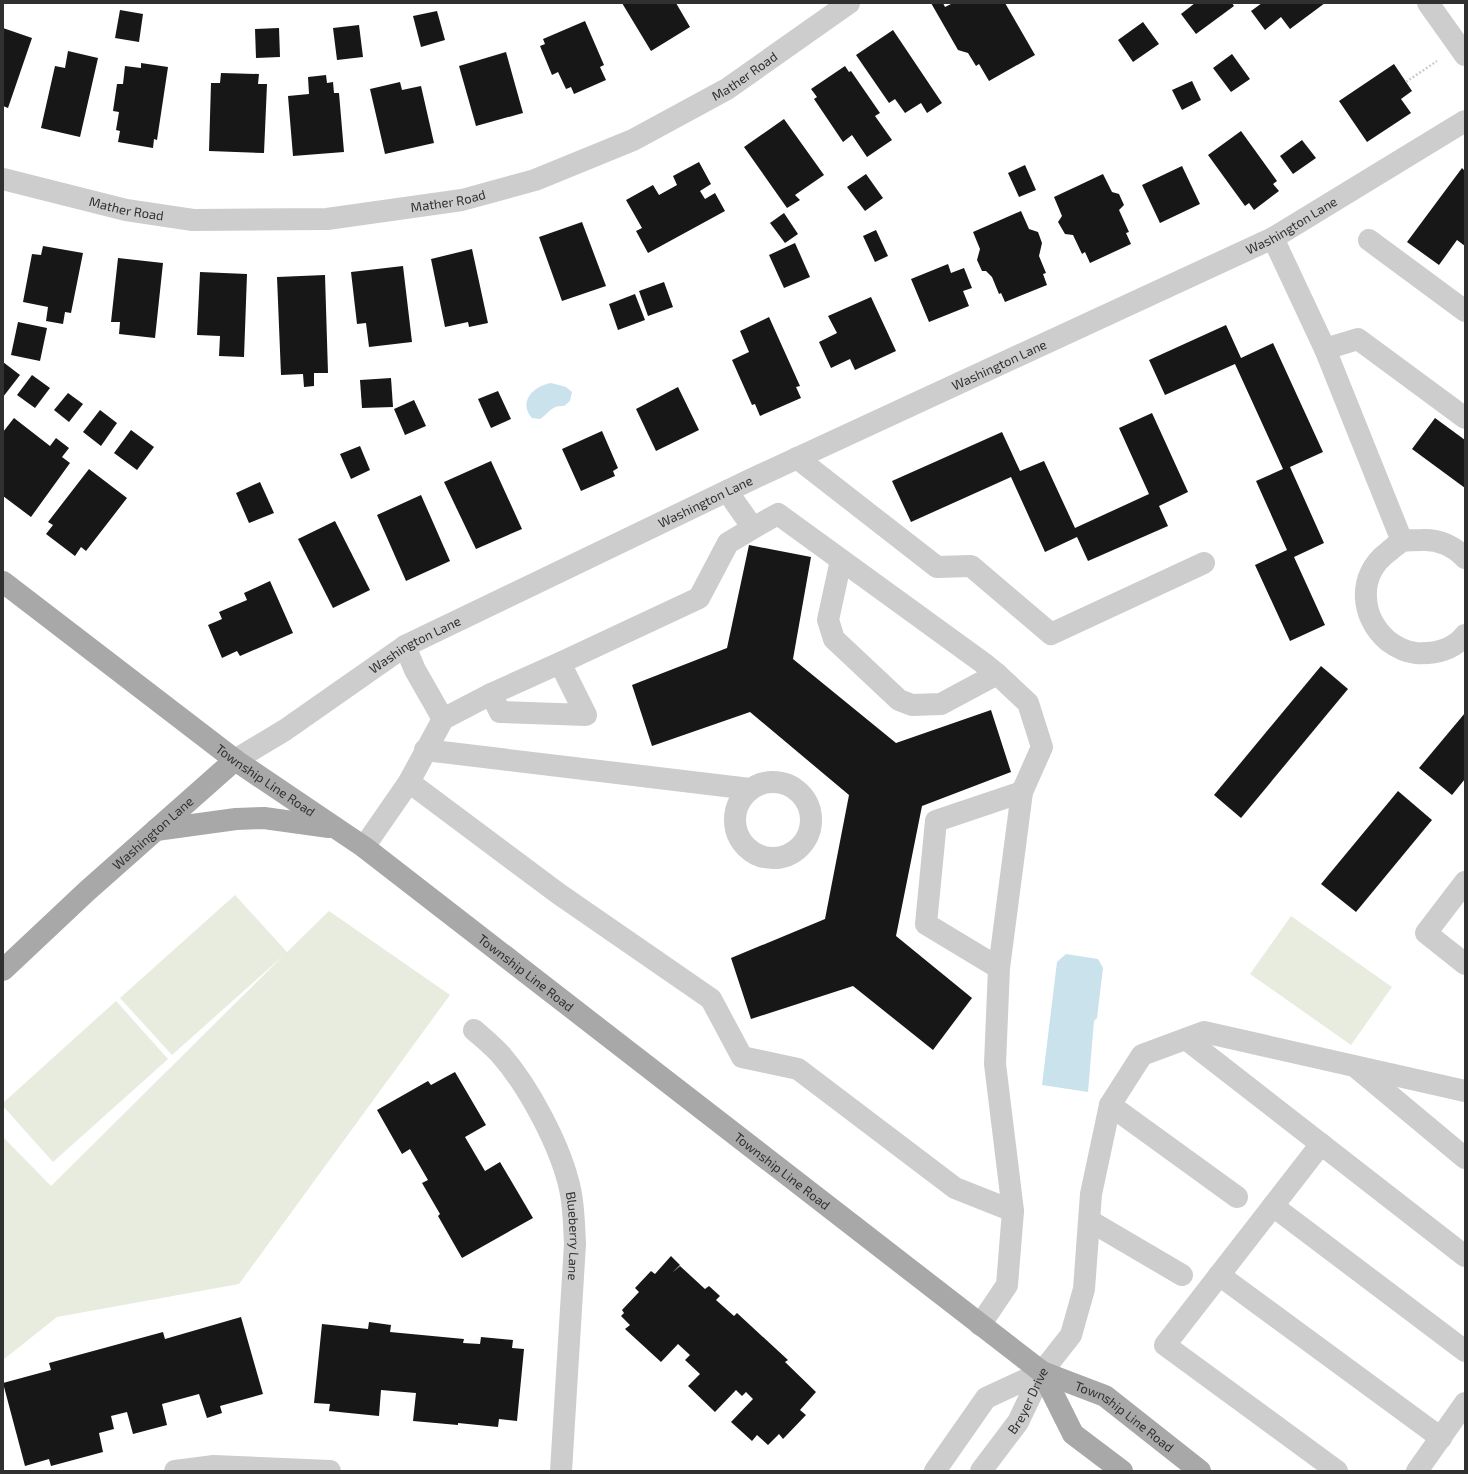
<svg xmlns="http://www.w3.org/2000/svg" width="1468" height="1474" font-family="'Exo 2',sans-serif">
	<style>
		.green { fill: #e7ecde }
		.water { fill: #cae2ec }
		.building { fill: #171717 }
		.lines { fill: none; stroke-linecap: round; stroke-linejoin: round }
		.path { stroke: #cdcdcd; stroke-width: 2.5; stroke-dasharray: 2 2; stroke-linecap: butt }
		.minor { stroke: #cdcdcd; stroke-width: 22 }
		.major { stroke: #a8a8a8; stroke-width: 22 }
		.labels { text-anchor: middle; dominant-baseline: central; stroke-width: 4; stroke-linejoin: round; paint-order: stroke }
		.street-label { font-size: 13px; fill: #303030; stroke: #fff }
	</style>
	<rect width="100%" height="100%" fill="#fff"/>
	<g class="green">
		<path d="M 235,895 L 287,952 L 329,911 L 450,995 L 239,1284 L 57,1317 L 3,1360 L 3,1137 L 51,1186 L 284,955 L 172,1055 L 120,998 Z"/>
		<path d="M 1291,916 L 1392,987 L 1351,1045 L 1250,974 Z"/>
		<path d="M 116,1001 L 168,1059 L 53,1162 L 3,1106 L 3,1103 Z"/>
	</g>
	<g class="water">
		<path d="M 551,383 L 566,387 L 572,392 L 570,401 L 564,406 C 551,405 549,413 540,419 L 532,418 C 518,402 533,386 551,383 Z"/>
		<path d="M 1066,954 L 1098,959 L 1103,968 L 1097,1018 L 1094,1021 L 1088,1092 L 1042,1085 L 1057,962 Z"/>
	</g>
	<g class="building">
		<path d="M 622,3 L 676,3 L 690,27 L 651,51 Z"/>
		<path d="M 931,3 L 943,3 L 945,7 L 953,3 L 1005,3 L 1035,55 L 989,81 L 979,64 L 976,66 L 968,53 L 958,50 Z"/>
		<path d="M 1195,3 L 1232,3 L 1234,6 L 1196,34 L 1181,14 Z"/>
		<path d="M 1262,3 L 1325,3 L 1290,29 L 1281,17 L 1265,30 L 1251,11 Z"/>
		<path d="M 120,10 L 143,14 L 139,42 L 115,38 Z"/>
		<path d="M 437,11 L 445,40 L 421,47 L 413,16 Z"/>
		<path d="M 585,21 L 604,65 L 600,67 L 606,80 L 574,94 L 571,87 L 566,89 L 558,72 L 552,75 L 540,46 L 545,44 L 543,39 Z"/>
		<path d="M 1143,22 L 1159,44 L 1133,62 L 1118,40 Z"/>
		<path d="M 359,25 L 363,57 L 337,60 L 333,28 Z"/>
		<path d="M 3,28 L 32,38 L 8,108 L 3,106 Z"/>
		<path d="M 279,28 L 280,57 L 256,58 L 255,29 Z"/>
		<path d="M 893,30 L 942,103 L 927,113 L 921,103 L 905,113 L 895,99 L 889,103 L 856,55 Z"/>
		<path d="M 68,51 L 98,58 L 80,137 L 41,128 L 55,66 L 65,68 Z"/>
		<path d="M 506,52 L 523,113 L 476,126 L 459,66 Z"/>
		<path d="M 1232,54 L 1250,79 L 1231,92 L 1213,68 Z"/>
		<path d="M 141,63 L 168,67 L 157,140 L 154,139 L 153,148 L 118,142 L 120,131 L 116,130 L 119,112 L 113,111 L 117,84 L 123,84 L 125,66 L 141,68 Z"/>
		<path d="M 1394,64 L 1412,91 L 1401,99 L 1411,113 L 1367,142 L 1339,101 Z"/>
		<path d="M 845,66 L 849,72 L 851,71 L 880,113 L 875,116 L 892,140 L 867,157 L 852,135 L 843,142 L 814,99 L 817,97 L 811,89 Z"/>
		<path d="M 221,73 L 259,74 L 258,84 L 267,84 L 264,153 L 209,151 L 211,83 L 220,83 Z"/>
		<path d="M 326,75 L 327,83 L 333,82 L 334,93 L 339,93 L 344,152 L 293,156 L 288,96 L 309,94 L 308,77 Z"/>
		<path d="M 1192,81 L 1201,100 L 1182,110 L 1172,90 Z"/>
		<path d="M 400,82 L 402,90 L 421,86 L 434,143 L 385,154 L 370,89 Z"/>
		<path d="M 784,119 L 824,175 L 795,195 L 800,200 L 787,208 L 744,147 Z"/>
		<path d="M 1241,131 L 1277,181 L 1273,184 L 1279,191 L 1254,210 L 1249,203 L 1245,206 L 1208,155 Z"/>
		<path d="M 1302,140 L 1316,158 L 1293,174 L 1280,156 Z"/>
		<path d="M 699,162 L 711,184 L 700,191 L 705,199 L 715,193 L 725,211 L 648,253 L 636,231 L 642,228 L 626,200 L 653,185 L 659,195 L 677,185 L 673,176 Z"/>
		<path d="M 1025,165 L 1036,190 L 1019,197 L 1008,173 Z"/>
		<path d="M 1182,166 L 1200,204 L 1160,223 L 1142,185 Z"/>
		<path d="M 1462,168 L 1465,171 L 1465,246 L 1457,240 L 1439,265 L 1407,242 Z"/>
		<path d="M 866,174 L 883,198 L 865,211 L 847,187 Z"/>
		<path d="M 1103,174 L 1112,192 L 1119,194 L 1124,205 L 1119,210 L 1129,232 L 1126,233 L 1131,244 L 1090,263 L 1085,252 L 1082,254 L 1073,235 L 1065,234 L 1058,222 L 1062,216 L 1054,197 Z"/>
		<path d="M 1021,211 L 1029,229 L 1038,232 L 1042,243 L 1039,256 L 1046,273 L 1043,274 L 1047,285 L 1005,302 L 1001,293 L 999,294 L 992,277 L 986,271 L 982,271 L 977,260 L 980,249 L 973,232 Z"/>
		<path d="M 784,213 L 798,234 L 785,243 L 770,223 Z"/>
		<path d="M 582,222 L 606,286 L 562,301 L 539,237 Z"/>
		<path d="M 876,230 L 888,256 L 875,262 L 863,236 Z"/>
		<path d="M 795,243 L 810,277 L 784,288 L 769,255 Z"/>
		<path d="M 43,246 L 83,253 L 71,313 L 65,312 L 63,324 L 46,321 L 48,307 L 23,302 L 32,254 L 41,255 Z"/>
		<path d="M 472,249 L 488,323 L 469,327 L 468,322 L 445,327 L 431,259 Z"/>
		<path d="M 118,258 L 163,263 L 155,338 L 119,334 L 120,322 L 111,322 Z"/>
		<path d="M 948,264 L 951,273 L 964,268 L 972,288 L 963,291 L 969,306 L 929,322 L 911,279 Z"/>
		<path d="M 403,266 L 412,342 L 369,347 L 366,323 L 357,324 L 351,272 Z"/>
		<path d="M 200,272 L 247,274 L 244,357 L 219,356 L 220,336 L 197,335 Z"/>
		<path d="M 325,275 L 328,373 L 314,373 L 314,386 L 304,387 L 303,374 L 281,375 L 277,277 Z"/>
		<path d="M 664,282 L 673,307 L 648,316 L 639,291 Z"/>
		<path d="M 635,294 L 645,320 L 618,330 L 609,304 Z"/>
		<path d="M 871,297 L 896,351 L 855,370 L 850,359 L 831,368 L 819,342 L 837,333 L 828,316 Z"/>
		<path d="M 769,317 L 800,386 L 796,387 L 801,398 L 760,416 L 755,404 L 752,405 L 732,360 L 749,352 L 740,331 Z"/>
		<path d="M 18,322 L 47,328 L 40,361 L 11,355 Z"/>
		<path d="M 1226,325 L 1241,358 L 1273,343 L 1323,452 L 1290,467 L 1324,543 L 1294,557 L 1325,625 L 1290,641 L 1255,565 L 1287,550 L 1256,481 L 1283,469 L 1235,364 L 1165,395 L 1149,360 Z"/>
		<path d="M 3,362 L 20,375 L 3,397 Z"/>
		<path d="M 32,375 L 50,388 L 35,408 L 17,395 Z"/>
		<path d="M 391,378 L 393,407 L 362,408 L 360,380 Z"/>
		<path d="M 678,387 L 699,430 L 656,451 L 636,409 Z"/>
		<path d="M 498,391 L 511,419 L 491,428 L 478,399 Z"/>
		<path d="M 68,393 L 83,404 L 69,422 L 54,410 Z"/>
		<path d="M 414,400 L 426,426 L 405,435 L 394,409 Z"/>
		<path d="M 100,410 L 117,423 L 101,446 L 83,432 Z"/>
		<path d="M 1152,413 L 1188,492 L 1159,506 L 1168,526 L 1088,561 L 1077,537 L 1045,552 L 1011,477 L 911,522 L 892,481 L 1002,432 L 1020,471 L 1044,461 L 1075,528 L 1149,494 L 1119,428 Z"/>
		<path d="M 14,418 L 50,446 L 56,438 L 69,448 L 62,457 L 70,463 L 31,517 L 3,496 L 3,432 Z"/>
		<path d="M 1435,418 L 1465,440 L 1465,488 L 1412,449 Z"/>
		<path d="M 131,430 L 154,447 L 137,470 L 114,453 Z"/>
		<path d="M 602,431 L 618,468 L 613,471 L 615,476 L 581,491 L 562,449 Z"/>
		<path d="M 360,446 L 370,470 L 351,479 L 340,454 Z"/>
		<path d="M 491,461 L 522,529 L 476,549 L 444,482 Z"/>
		<path d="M 89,469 L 127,498 L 86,551 L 81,547 L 75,556 L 46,534 L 53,525 L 48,522 Z"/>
		<path d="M 260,482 L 274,513 L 249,523 L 236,493 Z"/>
		<path d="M 421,495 L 450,561 L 406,581 L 377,515 Z"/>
		<path d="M 335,521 L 370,590 L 333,608 L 298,539 Z"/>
		<path d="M 749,545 L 811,557 L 793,659 L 896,743 L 991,710 L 1011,772 L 922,806 L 896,936 L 972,998 L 933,1050 L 853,986 L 751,1019 L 731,958 L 825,919 L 849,795 L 750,712 L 652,746 L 632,685 L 727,648 Z"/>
		<path d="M 270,581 L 293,633 L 240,656 L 237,651 L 222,658 L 208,625 L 222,619 L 219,612 L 247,600 L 244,593 Z"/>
		<path d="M 1321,666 L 1348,689 L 1241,818 L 1214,795 Z"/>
		<path d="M 1465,713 L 1465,779 L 1452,795 L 1419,768 Z"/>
		<path d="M 1398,791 L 1432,820 L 1356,912 L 1321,884 Z"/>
		<path d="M 455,1072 L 486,1125 L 465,1137 L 485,1171 L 500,1162 L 533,1218 L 462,1258 L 438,1216 L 440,1214 L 422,1183 L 428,1180 L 410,1149 L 402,1154 L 377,1110 L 428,1081 L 431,1085 Z"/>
		<path d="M 671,1256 L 680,1265 L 672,1273 L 680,1266 L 705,1289 L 709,1286 L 720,1296 L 716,1300 L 734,1316 L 737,1313 L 788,1360 L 785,1362 L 816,1392 L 800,1410 L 806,1415 L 783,1439 L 779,1434 L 768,1445 L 757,1435 L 752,1441 L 731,1422 L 753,1399 L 746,1392 L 742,1396 L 736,1390 L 715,1412 L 688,1386 L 700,1374 L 685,1360 L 690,1355 L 678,1344 L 661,1362 L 625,1329 L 630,1325 L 621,1316 L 624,1313 L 622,1310 L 639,1292 L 635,1288 L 651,1271 L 655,1274 Z"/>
		<path d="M 241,1317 L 263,1394 L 220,1406 L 222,1413 L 207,1418 L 199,1394 L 162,1404 L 167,1425 L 133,1434 L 127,1412 L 111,1416 L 114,1429 L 99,1433 L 103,1452 L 51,1466 L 49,1459 L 25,1466 L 3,1383 L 51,1370 L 49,1363 L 163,1332 L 165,1339 Z"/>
		<path d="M 369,1322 L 391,1325 L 390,1332 L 464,1339 L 463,1343 L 480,1344 L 481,1337 L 513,1340 L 512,1348 L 524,1349 L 517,1421 L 499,1419 L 498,1427 L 458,1423 L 458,1425 L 413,1421 L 416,1393 L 381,1390 L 379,1416 L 329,1411 L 330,1404 L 314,1403 L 322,1324 L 368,1329 Z"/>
	</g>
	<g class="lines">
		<path class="path" d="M 1406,82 L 1437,61"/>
		<g class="minor">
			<path d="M 1428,3 L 1465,55"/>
			<path id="s1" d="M 3,179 L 126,210 L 193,220 L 327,219 L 462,200 L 535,180 L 633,140 L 727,89 L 849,3"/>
			<path d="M 1273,238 L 1325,349 L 1402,541"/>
			<path d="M 1369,240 L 1465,311"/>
			<path d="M 1325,349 L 1358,339 L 1465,418"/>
			<path d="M 797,458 L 937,567 L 971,566 L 1051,634 L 1204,563"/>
			<path d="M 727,491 L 753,528 L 778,514 L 986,665 L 997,674 L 1028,703 L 1042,747 L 1022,792"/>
			<path d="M 1465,558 C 1454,546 1438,539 1422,540 C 1416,540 1409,540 1403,541 C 1398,543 1393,548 1388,552 C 1357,575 1360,617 1388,641 C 1396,647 1406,652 1416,653 C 1434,654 1453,650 1465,635"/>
			<path d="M 841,560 L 828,620 L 834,639 L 899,700 L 912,705 L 941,704 L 997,674"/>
			<path d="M 405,646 L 415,670 L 443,719 L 491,694 L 560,663 L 699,598 L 728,543 L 753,528"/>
			<path d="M 491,694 L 500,712 L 586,715 L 560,663"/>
			<path d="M 425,750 L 750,789"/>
			<path id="s2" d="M 235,760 L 285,730 L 405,646 L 752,479 L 1273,238 L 1465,121"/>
			<circle cx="773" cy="820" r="38"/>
			<path d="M 409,782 L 443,719"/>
			<path d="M 364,847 L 409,782 L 559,894 L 711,999 L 742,1057 L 798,1069 L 955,1188 L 1013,1211 L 1007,1285 L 980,1325"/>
			<path d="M 1465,882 L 1426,933 L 1465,964"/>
			<path d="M 999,968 L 926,924 L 936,821 L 1022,792 L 999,968 L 995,1064 L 1013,1211"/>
			<path id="s3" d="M 474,1030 C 483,1038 493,1046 501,1055 C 529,1087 561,1147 570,1189 C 574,1207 574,1226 575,1244 L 561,1471"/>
			<path d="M 1186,1039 L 1465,1256"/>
			<path d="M 1357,1068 L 1465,1158"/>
			<path d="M 1110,1105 L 1237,1197"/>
			<path d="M 1321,1144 L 1165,1345 L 1337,1471"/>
			<path d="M 1273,1206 L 1465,1351"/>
			<path d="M 1090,1221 L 1182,1275"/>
			<path d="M 1219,1275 L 1441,1438"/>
			<path d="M 175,1471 L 214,1466 L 330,1471"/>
			<path d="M 935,1471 L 986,1398 L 1042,1372"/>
			<path id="s4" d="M 981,1471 L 1018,1422 L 1042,1372 L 1071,1335 L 1084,1289 L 1091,1194 L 1110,1105 L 1142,1055 L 1204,1032 L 1465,1091"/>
			<path d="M 1417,1471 L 1465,1403"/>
		</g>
		<g class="major">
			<path id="s5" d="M 3,582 L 235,760 L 364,847 L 1042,1372 L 1105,1396 L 1200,1471"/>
			<path d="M 156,830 L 236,819 L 264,818 L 329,827"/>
			<path id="s6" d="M 3,970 L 87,891 L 235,760"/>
			<path d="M 1042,1372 L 1073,1434 L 1122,1471"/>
		</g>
	</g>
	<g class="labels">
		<g class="street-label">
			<text stroke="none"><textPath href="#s1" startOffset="775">Mather Road</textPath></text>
			<text stroke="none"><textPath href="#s1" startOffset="451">Mather Road</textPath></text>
			<text stroke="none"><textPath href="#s1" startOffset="127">Mather Road</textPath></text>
			<text stroke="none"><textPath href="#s2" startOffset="1186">Washington Lane</textPath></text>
			<text stroke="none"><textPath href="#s2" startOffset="862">Washington Lane</textPath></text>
			<text stroke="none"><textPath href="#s2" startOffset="538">Washington Lane</textPath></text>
			<text stroke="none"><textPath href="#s2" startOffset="214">Washington Lane</textPath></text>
			<text stroke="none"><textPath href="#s5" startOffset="329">Township Line Road</textPath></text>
			<text stroke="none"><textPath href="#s6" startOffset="203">Washington Lane</textPath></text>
			<text stroke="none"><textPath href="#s5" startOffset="653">Township Line Road</textPath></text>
			<text stroke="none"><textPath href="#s5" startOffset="977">Township Line Road</textPath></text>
			<text stroke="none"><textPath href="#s3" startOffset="236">Blueberry Lane</textPath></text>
			<text stroke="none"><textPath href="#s4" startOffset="85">Breyer Drive</textPath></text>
			<text stroke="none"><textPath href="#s5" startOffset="1400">Township Line Road</textPath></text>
		</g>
	</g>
	<rect width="1468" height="1474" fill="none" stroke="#303030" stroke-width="8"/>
</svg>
